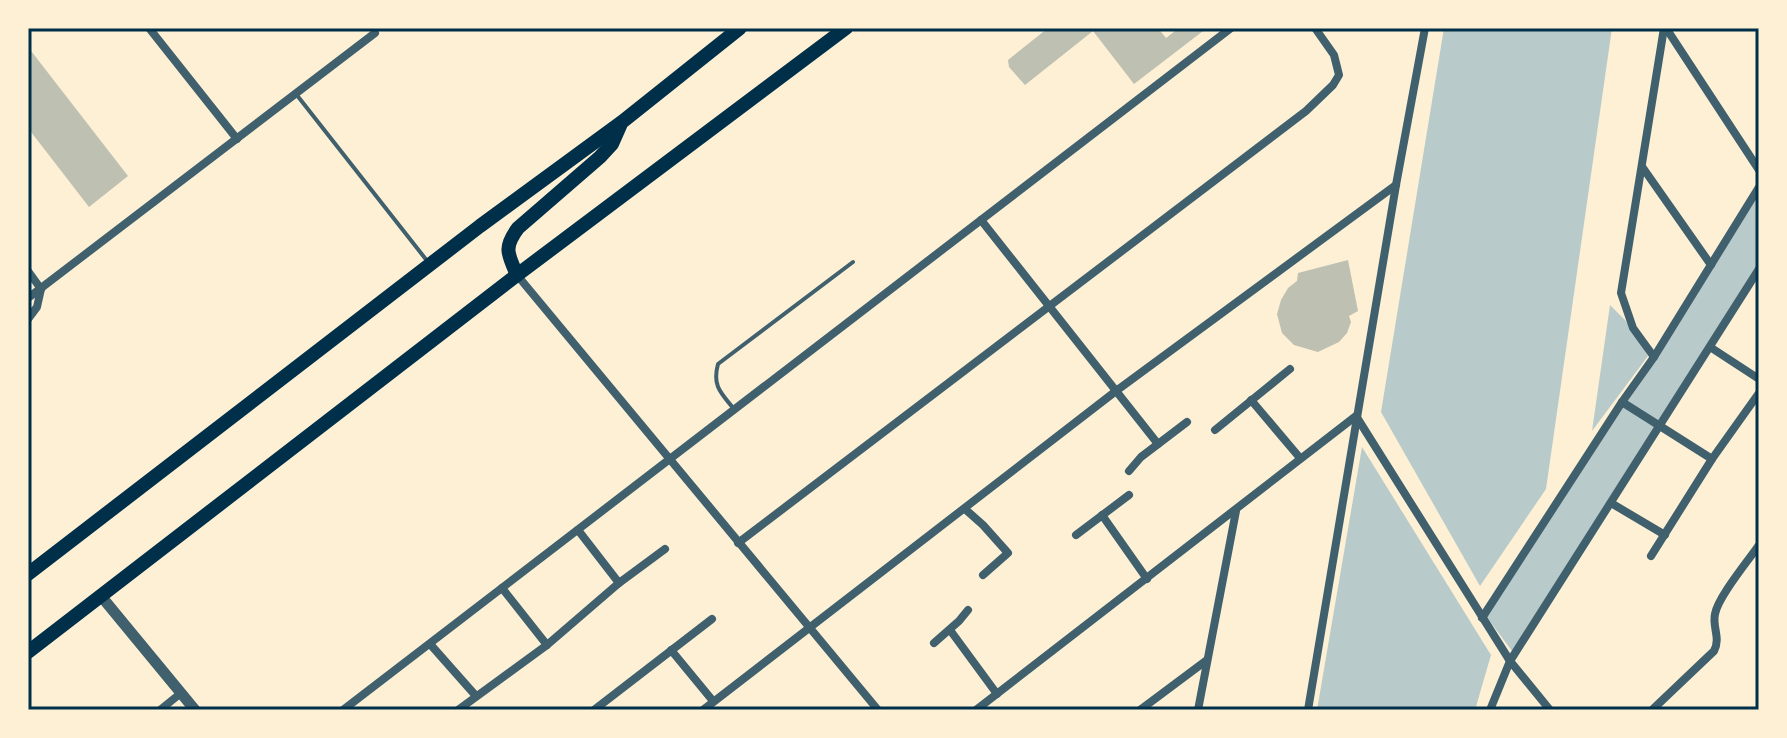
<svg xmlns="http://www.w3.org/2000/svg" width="1787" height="738" font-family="Lato,sans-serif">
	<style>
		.green { fill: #b9caca }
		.building { fill: #bec0b2 }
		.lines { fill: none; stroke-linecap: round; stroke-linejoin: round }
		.service { stroke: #3f606c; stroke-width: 4 }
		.minor { stroke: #3f606c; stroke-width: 8 }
		.tertiary { stroke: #3f606c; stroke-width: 11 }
		.primary { stroke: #003049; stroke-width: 14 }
		.neatline { fill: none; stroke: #003049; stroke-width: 3 }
	</style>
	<rect width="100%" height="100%" fill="#fdf0d5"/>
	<g class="green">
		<path d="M 1444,28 L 1612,28 L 1546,489 L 1480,586 L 1381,412 Z"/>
		<path d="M 1759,194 L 1759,266 L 1658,421 L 1625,401 Z"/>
		<path d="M 1610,305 L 1625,320 L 1648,356 L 1592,431 Z"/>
		<path d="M 1623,405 L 1657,426 L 1512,651 L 1486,616 Z"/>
		<path d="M 1362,447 L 1491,655 L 1475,710 L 1317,710 Z"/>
	</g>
	<g class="building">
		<path d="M 1048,28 L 1158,28 L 1166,38 L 1179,28 L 1207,28 L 1134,84 L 1093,31 L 1025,85 L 1009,67 L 1008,60 Z"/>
		<path d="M 28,47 L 128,176 L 89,207 L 28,128 Z"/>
		<path d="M 1348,260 L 1358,311 L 1349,316 L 1351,322 L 1347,333 L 1339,342 L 1318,352 L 1294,345 L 1282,333 L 1277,314 L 1281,300 L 1288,288 L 1297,281 L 1298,273 Z"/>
	</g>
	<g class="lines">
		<g class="service">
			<path d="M 296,94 L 428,262"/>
			<path d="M 734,409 C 721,393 712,386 718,364 L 853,262"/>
		</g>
		<g class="minor">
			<path d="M 149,28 L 237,139"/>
			<path d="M 1666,28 L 1759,170"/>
			<path d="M 1643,168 L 1711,265"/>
			<path d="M 981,220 L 1158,444"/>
			<path d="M 28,271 L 41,289"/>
			<path d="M 517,275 L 878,710"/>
			<path d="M 28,298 L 375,33"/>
			<path d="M 28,319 L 37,307 L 41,289"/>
			<path d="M 1710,347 L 1759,379"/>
			<path d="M 1654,357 L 1633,328 L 1621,293 L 1664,28"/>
			<path d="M 1251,400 L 1300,458"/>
			<path d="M 1622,402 L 1712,459"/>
			<path d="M 1215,430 L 1290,369"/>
			<path d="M 1129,471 L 1141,457 L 1187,422"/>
			<path d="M 1611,503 L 1665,535"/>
			<path d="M 965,509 L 983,525 L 1008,553 L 983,575"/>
			<path d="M 1102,515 L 1147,579"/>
			<path d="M 578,530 L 619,583"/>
			<path d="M 1076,535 L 1129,495"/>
			<path d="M 738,543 L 1306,111 L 1333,85 L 1339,75 L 1334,55 L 1315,28"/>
			<path d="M 1651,556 L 1712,459 L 1759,393"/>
			<path d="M 502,588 L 547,645"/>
			<path d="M 1482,618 L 1622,402 L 1654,357 L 1759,187"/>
			<path d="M 950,630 L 997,694"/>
			<path d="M 934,643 L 959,621 L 968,610"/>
			<path d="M 430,644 L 476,696"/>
			<path d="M 671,650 L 713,701"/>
			<path d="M 160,710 L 181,693"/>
			<path d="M 343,710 L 1231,28"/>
			<path d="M 458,710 L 547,645 L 619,583 L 665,549"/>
			<path d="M 594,710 L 712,619"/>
			<path d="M 703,710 L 1116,391 L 1396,185"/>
			<path d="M 976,710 L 1356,416 L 1510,661 L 1550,710"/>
			<path d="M 1140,710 L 1207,660"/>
			<path d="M 1198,710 L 1236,511"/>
			<path d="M 1308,710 L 1396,185 L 1425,28"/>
			<path d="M 1490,710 L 1510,661 L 1759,269"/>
			<path d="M 1652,710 L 1714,651 C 1721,638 1712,627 1715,614 C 1718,597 1748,561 1759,545"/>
		</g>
		<path class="tertiary" d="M 101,596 L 195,710"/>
		<g class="primary">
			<path d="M 517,275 C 508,254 503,248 518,228 L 600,157 L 612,144 L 620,126"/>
			<path d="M 28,574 L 480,226 L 622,122 L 740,28"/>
			<path d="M 28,652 L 517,275 L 846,28"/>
		</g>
	</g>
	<rect width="1787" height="738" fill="none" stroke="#fdf0d5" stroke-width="60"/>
	<rect x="30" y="30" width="1727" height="678" class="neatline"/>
</svg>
